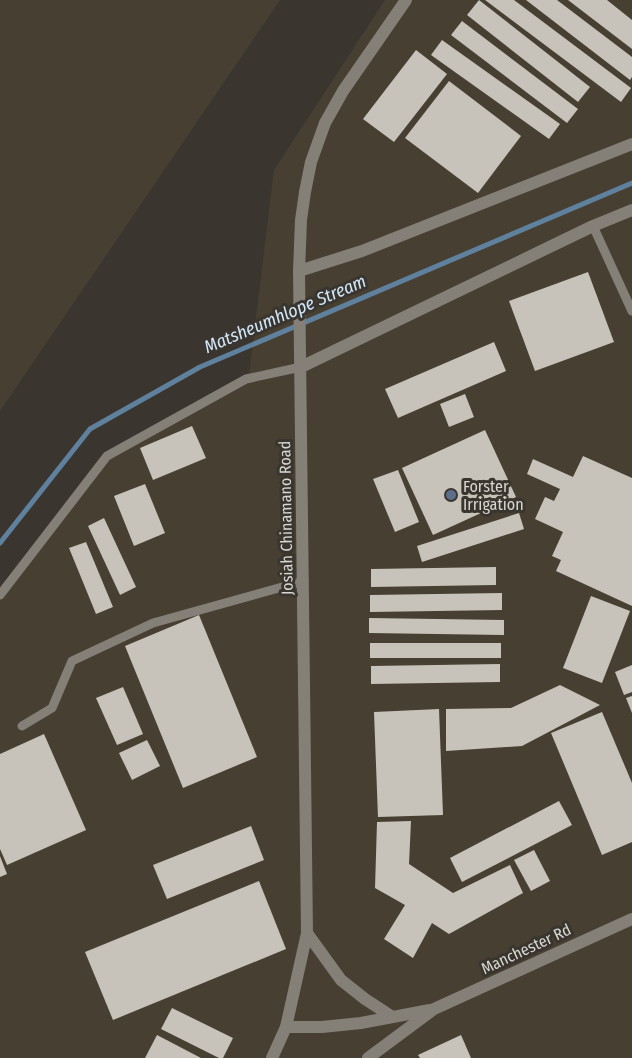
<svg xmlns="http://www.w3.org/2000/svg" width="632" height="1058" font-family="'Fira Sans Condensed',sans-serif">
	<style>
		.built { fill: #473f32 }
		.lines { fill: none; stroke-linecap: round; stroke-linejoin: round }
		.stream { stroke: #5f819e; stroke-width: 5 }
		.building { fill: #c8c3ba }
		.service { stroke: #847f77; stroke-width: 9 }
		.minor { stroke: #847f77; stroke-width: 12 }
		.tertiary { stroke: #847f77; stroke-width: 12 }
		.service-dot { fill: #5c6f8a; stroke: #3a362f; stroke-width: 2 }
		.labels { text-anchor: middle; dominant-baseline: central; stroke-width: 6; stroke-linejoin: round; paint-order: stroke }
		.poi-label { font-size: 16px; fill: #d9d7d2; stroke: #3a362f; text-anchor: start }
		.street-label { font-size: 16px; fill: #d9d7d2; stroke: #3a362f }
		.water-label { font-size: 18px; font-style: italic; fill: #d1e8fb; stroke: #3a362f }
	</style>
	<rect width="100%" height="100%" fill="#3a362f"/>
	<g class="built">
		<path d="M 0,0 L 280,0 L 0,411 Z"/>
		<path d="M 385,0 L 632,0 L 632,1058 L 0,1058 L 0,592 L 106,454 L 249,375 L 274,170 Z"/>
	</g>
	<g class="lines">
		<path class="stream" d="M 0,543 L 90,429 L 200,367 L 632,183"/>
	</g>
	<g class="building">
		<path d="M 479,0 L 590,87 L 578,102 L 467,15 Z"/>
		<path d="M 485,0 L 514,0 L 631,88 L 621,102 Z"/>
		<path d="M 526,0 L 557,0 L 632,57 L 632,77 L 630,80 Z"/>
		<path d="M 568,0 L 607,0 L 632,20 L 632,49 Z"/>
		<path d="M 462,21 L 578,109 L 567,123 L 451,35 Z"/>
		<path d="M 442,40 L 560,124 L 549,139 L 431,55 Z"/>
		<path d="M 416,50 L 447,74 L 394,142 L 363,119 Z"/>
		<path d="M 449,81 L 521,136 L 478,193 L 405,138 Z"/>
		<path d="M 588,272 L 614,342 L 535,371 L 509,301 Z"/>
		<path d="M 494,342 L 506,371 L 398,418 L 385,389 Z"/>
		<path d="M 465,394 L 474,417 L 449,427 L 440,404 Z"/>
		<path d="M 192,426 L 206,458 L 153,480 L 140,448 Z"/>
		<path d="M 485,430 L 516,497 L 433,535 L 402,468 Z"/>
		<path d="M 583,456 L 632,478 L 632,606 L 556,571 L 561,560 L 552,556 L 563,532 L 535,519 L 545,497 L 554,501 L 560,489 L 527,474 L 533,459 L 573,477 Z"/>
		<path d="M 398,470 L 419,522 L 395,532 L 373,479 Z"/>
		<path d="M 145,484 L 165,533 L 134,546 L 114,496 Z"/>
		<path d="M 519,513 L 524,529 L 422,562 L 417,546 Z"/>
		<path d="M 104,518 L 136,587 L 120,595 L 88,526 Z"/>
		<path d="M 86,542 L 113,607 L 96,614 L 69,548 Z"/>
		<path d="M 496,567 L 496,585 L 371,587 L 371,569 Z"/>
		<path d="M 502,593 L 502,610 L 370,612 L 370,595 Z"/>
		<path d="M 591,596 L 630,611 L 602,683 L 563,668 Z"/>
		<path d="M 199,615 L 257,757 L 183,788 L 125,646 Z"/>
		<path d="M 369,618 L 504,620 L 504,635 L 369,633 Z"/>
		<rect x="370" y="643" width="131" height="15"/>
		<path d="M 500,664 L 500,682 L 371,684 L 371,666 Z"/>
		<path d="M 632,665 L 632,692 L 624,695 L 615,672 Z"/>
		<path d="M 560,685 L 600,705 L 522,746 L 446,751 L 446,709 L 511,708 Z"/>
		<path d="M 123,687 L 143,734 L 117,745 L 96,698 Z"/>
		<path d="M 632,696 L 632,713 L 626,698 Z"/>
		<path d="M 439,709 L 443,815 L 378,817 L 374,712 Z"/>
		<path d="M 602,712 L 632,783 L 632,842 L 602,855 L 551,733 Z"/>
		<path d="M 44,734 L 86,830 L 7,865 L 0,849 L 0,754 Z"/>
		<path d="M 147,740 L 160,766 L 132,780 L 119,753 Z"/>
		<path d="M 559,801 L 572,825 L 462,882 L 450,858 Z"/>
		<path d="M 411,821 L 409,864 L 453,893 L 510,865 L 523,893 L 449,934 L 432,923 L 413,958 L 384,939 L 405,905 L 375,888 L 377,822 Z"/>
		<path d="M 251,826 L 264,860 L 167,899 L 153,865 Z"/>
		<path d="M 534,850 L 550,881 L 531,891 L 514,860 Z"/>
		<path d="M 0,856 L 7,874 L 0,877 Z"/>
		<path d="M 259,881 L 286,949 L 113,1020 L 85,952 Z"/>
		<path d="M 172,1008 L 233,1038 L 223,1058 L 219,1058 L 161,1029 Z"/>
		<path d="M 157,1035 L 201,1058 L 145,1058 Z"/>
		<path d="M 461,1035 L 471,1058 L 420,1058 L 418,1055 Z"/>
	</g>
	<g class="lines">
		<g class="service">
			<path d="M 593,226 L 632,311"/>
			<path d="M 0,595 L 107,456 L 246,379 L 301,367"/>
			<path d="M 22,726 L 52,708 L 72,661 L 153,623 L 304,581"/>
		</g>
		<g class="minor">
			<path d="M 299,271 L 362,251 L 632,144"/>
			<path d="M 301,367 L 593,226 L 632,210"/>
			<path d="M 307,933 L 341,980 L 365,999 L 391,1016"/>
			<path d="M 286,1027 L 322,1027 L 361,1023 L 430,1010"/>
			<path d="M 368,1058 L 434,1009 L 632,919"/>
		</g>
		<path class="tertiary" d="M 272,1058 L 286,1027 L 307,933 L 299,271 L 301,220 L 305,192 L 311,162 L 325,123 L 343,91 L 406,0"/>
	</g>
	<circle class="service-dot" cx="451" cy="495" r="6"/>
	<g class="labels">
		<g class="poi-label">
			<text x="463" y="486">Forster<tspan x="463" dy="18">Irrigation</tspan></text>
		</g>
		<g class="street-label">
			<text transform="translate(286 518) rotate(-91)">Josiah Chinamano Road</text>
			<text transform="translate(526 949) rotate(-25)">Manchester Rd</text>
		</g>
		<g class="water-label">
			<text transform="translate(285 314) rotate(-23)">Matsheumhlope Stream</text>
		</g>
	</g>
</svg>
